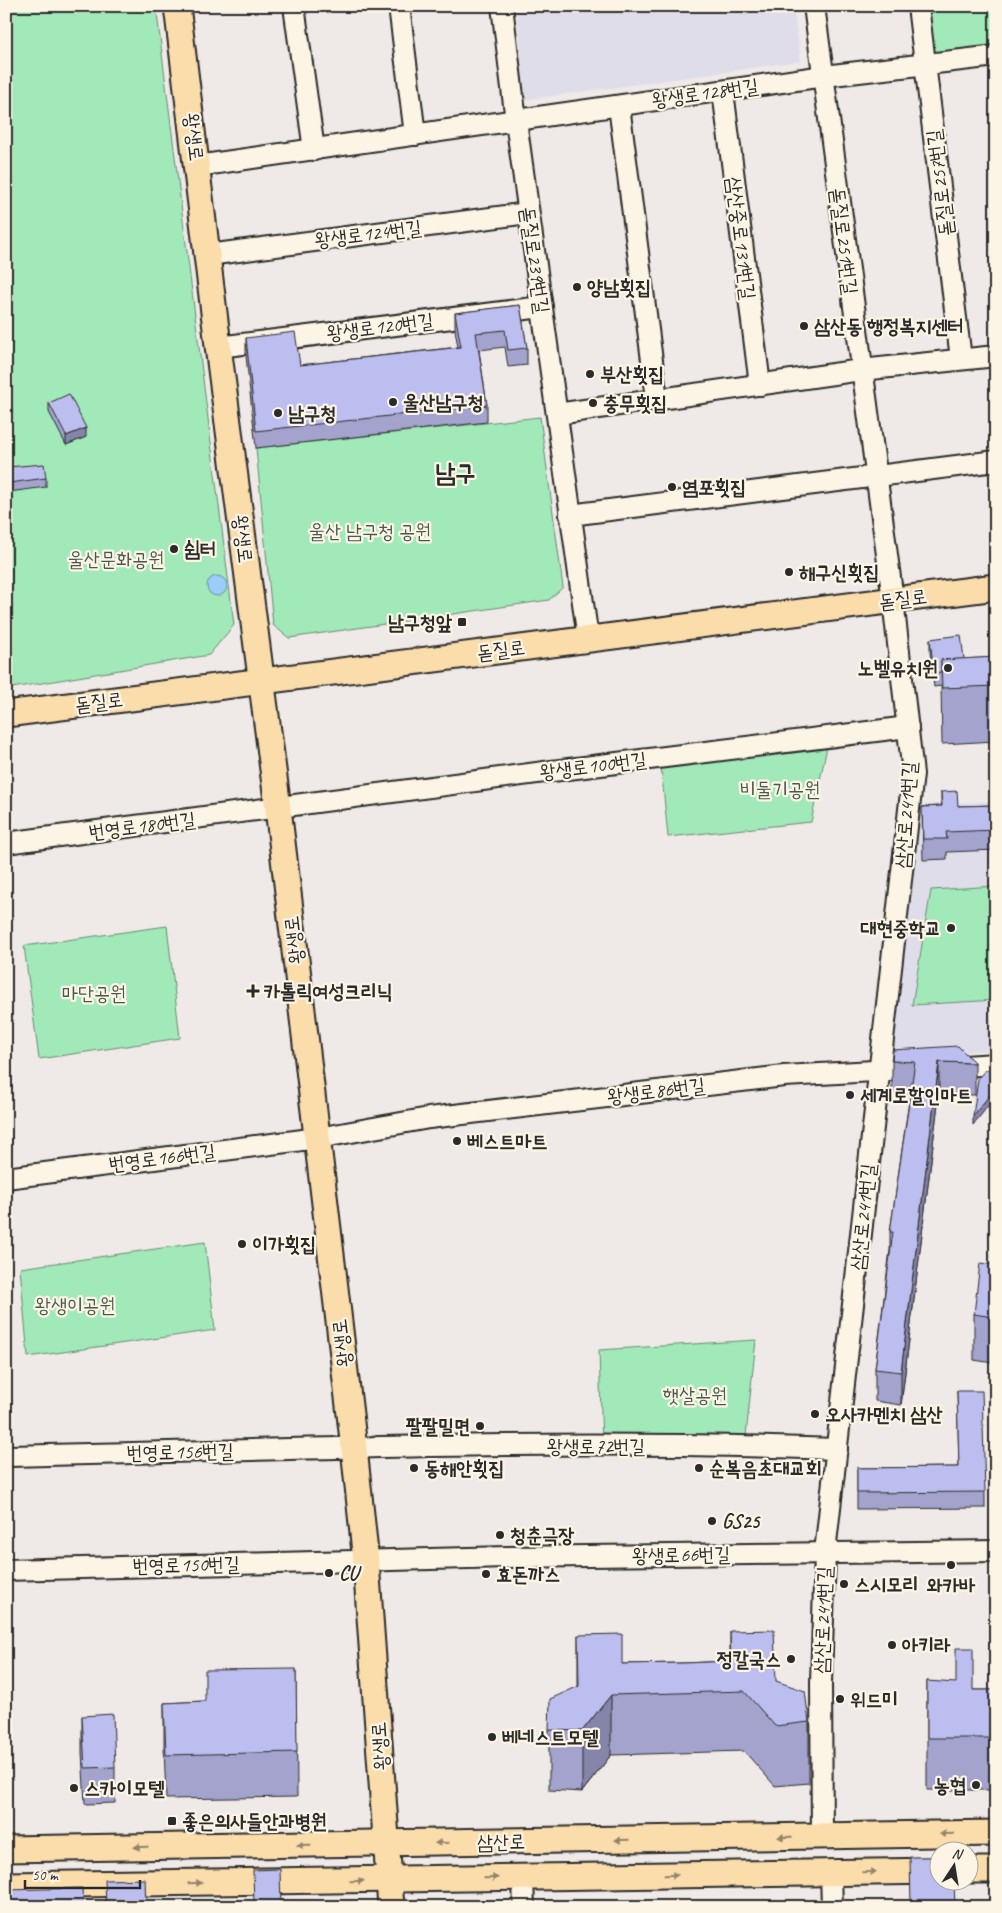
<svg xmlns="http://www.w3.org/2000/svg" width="1002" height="1913" font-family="Caveat,'Poor Story',sans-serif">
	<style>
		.built { fill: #e0ddea }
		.green { fill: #a1e9b8; stroke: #668a72 }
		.water { fill: #9bcdf8; stroke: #6e8ca6 }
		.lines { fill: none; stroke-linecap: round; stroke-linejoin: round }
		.minor-casing { stroke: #2b2b2b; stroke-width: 24 }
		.major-casing { stroke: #2b2b2b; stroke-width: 29 }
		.minor { stroke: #fcf5e5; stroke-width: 20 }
		.major { stroke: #fbddab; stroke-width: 25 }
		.wall { fill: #a3a3ce; stroke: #2b2b2b }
		.shaded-wall { fill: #8485a8; stroke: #2b2b2b }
		.building { fill: #bdbef0; stroke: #2b2b2b }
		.oneway { fill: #93846b }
		.poi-dot { fill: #2b2b2b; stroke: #fcf5e5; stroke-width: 2 }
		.labels { text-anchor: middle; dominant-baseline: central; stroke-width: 4.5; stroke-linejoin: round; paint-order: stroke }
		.street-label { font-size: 20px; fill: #2b2b2b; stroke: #fcf5e5 }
		.poi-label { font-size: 20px; font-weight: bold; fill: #2b2b2b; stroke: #fcf5e5; text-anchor: start }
		.park-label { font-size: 20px; fill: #485a4e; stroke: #fcf5e5 }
		.district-label { font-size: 25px; font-weight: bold; fill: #2b2b2b; stroke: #fcf5e5 }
	</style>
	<rect width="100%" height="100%" fill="#efeae7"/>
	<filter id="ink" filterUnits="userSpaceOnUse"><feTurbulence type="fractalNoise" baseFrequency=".02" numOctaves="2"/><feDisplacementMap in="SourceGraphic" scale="10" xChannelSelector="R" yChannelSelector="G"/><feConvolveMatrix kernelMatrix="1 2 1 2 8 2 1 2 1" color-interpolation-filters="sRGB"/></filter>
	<g filter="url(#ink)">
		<g class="built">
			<path d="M 516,6 L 793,6 L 801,61 L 525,100 Z"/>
			<path d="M 996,801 L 996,1050 L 893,1055 L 921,805 Z"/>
		</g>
		<g class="green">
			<path d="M 6,6 L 156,6 L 234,625 L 209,655 L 6,689 Z"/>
			<path d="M 925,6 L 996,6 L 996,49 L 930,57 Z"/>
			<path d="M 540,417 L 563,587 L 549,600 L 289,638 L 273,625 L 256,448 Z"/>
			<path d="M 827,747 L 811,822 L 668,837 L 661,766 Z"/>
			<path d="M 996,886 L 996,1000 L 912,1005 L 931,890 Z"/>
			<path d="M 167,926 L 180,1038 L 39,1059 L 24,946 Z"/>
			<path d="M 205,1242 L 215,1330 L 28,1357 L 20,1268 Z"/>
			<path d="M 756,1340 L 745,1445 L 602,1446 L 599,1350 Z"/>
		</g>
		<circle class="water" cx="217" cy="586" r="10"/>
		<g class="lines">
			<g class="minor-casing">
				<g id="minor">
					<path d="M 294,6 L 314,150"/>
					<path d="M 399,6 L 415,135"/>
					<path d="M 502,6 L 516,121 L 588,639"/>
					<path d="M 814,6 L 893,600 L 913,774 L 825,1552 L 821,1683 L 822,1836"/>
					<path d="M 918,6 L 961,359"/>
					<path d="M 723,91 L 760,385"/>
					<path d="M 619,106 L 657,399"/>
					<path d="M 197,166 L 824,76 L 996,56"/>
					<path d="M 208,255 L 528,213"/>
					<path d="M 218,347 L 542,307"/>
					<path d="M 557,414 L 861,370 L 996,356"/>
					<path d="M 570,515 L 996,461"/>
					<path d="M 6,843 L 552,771 L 908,727"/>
					<path d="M 949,1067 L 996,1064"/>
					<path d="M 6,1178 L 318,1138 L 429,1118 L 784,1076 L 892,1070"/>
					<path d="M 6,1456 C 283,1450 560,1438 837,1449"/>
					<path d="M 6,1570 L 507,1557 L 996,1551"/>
					<path d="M 831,1873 L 832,1907"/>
					<path d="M 523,1878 L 524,1907"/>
				</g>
			</g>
			<g class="major-casing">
				<g id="major">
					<path d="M 177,6 L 219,354 L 278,808 L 354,1448 L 366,1562 L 391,1907"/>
					<path d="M 6,714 L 996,587"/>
					<path d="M 6,1849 L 996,1833"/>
					<path d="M 970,1870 L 996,1870"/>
					<path d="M 6,1885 L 940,1871"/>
				</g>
			</g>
			<use href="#minor" class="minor"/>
			<use href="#major" class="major"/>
		</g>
		<g class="wall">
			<path d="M 520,305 L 527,348 L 527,365 L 508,367 L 505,347 L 479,350 L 487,405 L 487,422 L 256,448 L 246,356 L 246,338 L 300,365 L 458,347 L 455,330 L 455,313 Z"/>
			<path d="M 49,403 L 86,437 L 66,445 L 49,412 Z"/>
			<path d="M 7,467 L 46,478 L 46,487 L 9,492 L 7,476 Z"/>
			<path d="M 930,639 L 964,659 L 996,657 L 996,741 L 942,744 L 941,686 L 934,687 L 930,652 Z"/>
			<path d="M 941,792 L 958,806 L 996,805 L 996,850 L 947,852 L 947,859 L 923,860 L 922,807 L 941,806 Z"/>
			<path d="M 892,1061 L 975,1063 L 975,1095 L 939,1095 L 901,1405 L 875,1401 L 875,1369 L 890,1250 L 890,1232 L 910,1094 L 892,1093 Z"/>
			<path d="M 996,1222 L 993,1363 L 974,1360 L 974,1314 L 992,1265 Z"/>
			<path d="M 957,1391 L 985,1492 L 985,1508 L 857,1509 L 857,1468 L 959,1467 Z"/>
			<path d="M 730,1631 L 776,1681 L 809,1722 L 809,1783 L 775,1786 L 744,1751 L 611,1755 L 582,1792 L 549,1790 L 549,1730 L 578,1687 L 578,1635 L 622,1664 L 684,1663 L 730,1661 Z"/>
			<path d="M 296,1669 L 297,1797 L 166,1799 L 164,1747 L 164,1703 L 205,1701 Z"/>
			<path d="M 927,1681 L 973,1690 L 994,1690 L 994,1790 L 927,1790 Z"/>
			<path d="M 82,1716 L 115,1767 L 115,1803 L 85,1804 L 82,1752 Z"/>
		</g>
		<g class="shaded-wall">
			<path d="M 86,428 L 86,437 L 66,445 L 66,436 Z"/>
			<path d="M 939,1062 L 939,1095 L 901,1405 L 901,1372 Z"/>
			<path d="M 996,1087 L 996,1096 L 973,1125 L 973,1116 Z"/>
			<path d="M 996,1293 L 996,1339 L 993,1363 L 993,1317 Z"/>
			<path d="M 611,1695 L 611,1755 L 582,1792 L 582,1731 Z"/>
		</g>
		<g class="building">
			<path d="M 520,305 L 527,348 L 508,350 L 505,330 L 476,333 L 487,405 L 256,431 L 246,338 L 295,332 L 300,365 L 461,347 L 455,313 Z"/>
			<path d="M 69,394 L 86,428 L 66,436 L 49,403 Z"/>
			<path d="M 44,464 L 46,478 L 9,483 L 7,467 Z"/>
			<path d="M 961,635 L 964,659 L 941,660 L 941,672 L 934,673 L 930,639 Z"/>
			<path d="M 996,657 L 996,686 L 942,688 L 941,660 Z"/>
			<path d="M 957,791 L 958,806 L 996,805 L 996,830 L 946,832 L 947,839 L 923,839 L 922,807 L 942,806 L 941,792 Z"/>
			<path d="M 958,1046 L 975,1063 L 939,1062 L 901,1372 L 875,1369 L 893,1232 L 890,1232 L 915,1062 L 892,1061 L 893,1050 Z"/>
			<path d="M 985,1070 L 996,1070 L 996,1087 L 973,1116 L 978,1079 Z"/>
			<path d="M 996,1222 L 996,1265 L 992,1265 Z"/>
			<path d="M 980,1263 L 996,1265 L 996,1293 L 993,1317 L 974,1314 Z"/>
			<path d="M 957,1391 L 982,1391 L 985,1492 L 857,1493 L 857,1468 L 959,1467 Z"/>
			<path d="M 774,1630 L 776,1681 L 805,1691 L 809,1722 L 775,1726 L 744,1691 L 611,1695 L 582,1731 L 549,1730 L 550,1699 L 579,1686 L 578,1635 L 622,1634 L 622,1664 L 684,1663 L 731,1661 L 730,1631 Z"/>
			<path d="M 956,1648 L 973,1648 L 973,1690 L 994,1690 L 994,1738 L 927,1738 L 927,1681 L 956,1683 Z"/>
			<path d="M 296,1669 L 297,1752 L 166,1755 L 164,1703 L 205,1701 L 205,1670 Z"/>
			<path d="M 113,1714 L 115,1767 L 85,1768 L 82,1716 Z"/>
			<path d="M 910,1857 L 940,1857 L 940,1880 L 954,1880 L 955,1907 L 911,1907 Z"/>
			<path d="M 280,1869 L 281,1907 L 254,1907 L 253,1870 Z"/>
			<path d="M 145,1879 L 146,1907 L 106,1907 L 105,1880 Z"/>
			<path d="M 82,1888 L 83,1907 L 6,1907 L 6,1890 Z"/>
		</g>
		<defs><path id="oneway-solid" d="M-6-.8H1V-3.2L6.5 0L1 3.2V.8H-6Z" transform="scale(1.25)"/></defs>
		<g class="oneway">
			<use href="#oneway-solid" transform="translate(947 1834) rotate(179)"/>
			<use href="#oneway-solid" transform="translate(785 1837) rotate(179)"/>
			<use href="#oneway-solid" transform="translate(622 1840) rotate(179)"/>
			<use href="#oneway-solid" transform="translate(442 1843) rotate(179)"/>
			<use href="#oneway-solid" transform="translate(304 1845) rotate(179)"/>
			<use href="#oneway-solid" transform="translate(141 1847) rotate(179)"/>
			<use href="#oneway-solid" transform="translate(869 1872) rotate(-1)"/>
			<use href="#oneway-solid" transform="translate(671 1875) rotate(-1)"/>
			<use href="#oneway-solid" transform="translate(491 1878) rotate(-1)"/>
			<use href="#oneway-solid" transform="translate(357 1881) rotate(-1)"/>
			<use href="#oneway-solid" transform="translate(195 1883) rotate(-1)"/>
		</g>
	</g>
	<g class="poi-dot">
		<circle cx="577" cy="287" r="5"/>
		<circle cx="804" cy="326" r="5"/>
		<circle cx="590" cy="374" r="5"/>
		<circle cx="393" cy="402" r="5"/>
		<circle cx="593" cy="403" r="5"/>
		<circle cx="278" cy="413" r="5"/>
		<circle cx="672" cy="487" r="5"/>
		<circle cx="174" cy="549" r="5"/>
		<circle cx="789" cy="572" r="5"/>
		<rect x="457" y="617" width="10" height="10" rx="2.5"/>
		<circle cx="948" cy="668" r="5"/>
		<circle cx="951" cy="928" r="5"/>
		<path d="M250.5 983.5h5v5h5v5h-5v5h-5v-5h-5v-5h5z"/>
		<circle cx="850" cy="1095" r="5"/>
		<circle cx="457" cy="1141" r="5"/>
		<circle cx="242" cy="1244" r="5"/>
		<circle cx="815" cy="1414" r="5"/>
		<circle cx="480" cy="1426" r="5"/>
		<circle cx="414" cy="1468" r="5"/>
		<circle cx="699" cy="1468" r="5"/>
		<circle cx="712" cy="1521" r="5"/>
		<circle cx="500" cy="1535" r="5"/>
		<circle cx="951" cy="1565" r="5"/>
		<circle cx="329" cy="1573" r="5"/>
		<circle cx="486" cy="1574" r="5"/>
		<circle cx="844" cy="1584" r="5"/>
		<circle cx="892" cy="1645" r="5"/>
		<circle cx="791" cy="1659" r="5"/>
		<circle cx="840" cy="1699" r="5"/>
		<circle cx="492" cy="1737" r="5"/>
		<circle cx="976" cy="1785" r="5"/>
		<circle cx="74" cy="1788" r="5"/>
		<rect x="167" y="1816" width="10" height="10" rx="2.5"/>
	</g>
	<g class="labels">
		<g class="street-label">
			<text transform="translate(705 93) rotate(-8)">왕생로128번길</text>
			<text transform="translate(194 137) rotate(83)">왕생로</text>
			<text transform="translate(940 183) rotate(-97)">돋질로257번길</text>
			<text transform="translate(368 234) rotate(-7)">왕생로124번길</text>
			<text transform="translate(741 238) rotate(83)">삼산중로131번길</text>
			<text transform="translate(844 241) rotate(83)">돋질로251번길</text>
			<text transform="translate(535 260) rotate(82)">돋질로239번길</text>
			<text transform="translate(380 327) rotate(-7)">왕생로120번길</text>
			<text transform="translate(243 539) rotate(83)">왕생로</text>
			<text transform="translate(903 599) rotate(-7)">돋질로</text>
			<text transform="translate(501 650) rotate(-7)">돋질로</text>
			<text transform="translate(99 702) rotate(-7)">돋질로</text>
			<text transform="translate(593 766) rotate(-7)">왕생로100번길</text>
			<text transform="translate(906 815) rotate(-86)">삼산로241번길</text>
			<text transform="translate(142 826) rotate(-7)">번영로180번길</text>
			<text transform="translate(294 940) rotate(-97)">왕생로</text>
			<text transform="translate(656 1091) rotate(-7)">왕생로86번길</text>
			<text transform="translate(162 1158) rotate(-7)">번영로166번길</text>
			<text transform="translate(863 1217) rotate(-84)">삼산로241번길</text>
			<text transform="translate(342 1343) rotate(-97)">왕생로</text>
			<text x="596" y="1446">왕생로72번길</text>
			<text transform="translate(180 1452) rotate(-1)">번영로156번길</text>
			<text transform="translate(681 1555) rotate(-1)">왕생로66번길</text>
			<text transform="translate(186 1565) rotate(-1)">번영로150번길</text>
			<text transform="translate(823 1620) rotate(-88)">삼산로241번길</text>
			<text transform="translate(380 1746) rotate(-94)">왕생로</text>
			<text transform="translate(501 1842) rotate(-1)">삼산로</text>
		</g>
		<g class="poi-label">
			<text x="587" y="287">양남횟집</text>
			<text x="814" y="326">삼산동 행정복지센터</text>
			<text x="600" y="374">부산횟집</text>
			<text x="403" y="402">울산남구청</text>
			<text x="603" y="403">충무횟집</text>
			<text x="288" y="413">남구청</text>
			<text x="682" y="487">염포횟집</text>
			<text x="184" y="549">쉼터</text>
			<text x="799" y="572">해구신횟집</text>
			<text x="452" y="622" text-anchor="end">남구청앞</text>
			<text x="938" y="668" text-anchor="end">노벨유치원</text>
			<text x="941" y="928" text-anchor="end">대현중학교</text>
			<text x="264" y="991">카톨릭여성크리닉</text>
			<text x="860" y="1095">세계로할인마트</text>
			<text x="467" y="1141">베스트마트</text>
			<text x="252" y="1244">이가횟집</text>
			<text x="825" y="1414">오사카멘치 삼산</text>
			<text x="470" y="1426" text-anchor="end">팔팔밀면</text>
			<text x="424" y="1468">동해안횟집</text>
			<text x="709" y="1468">순복음초대교회</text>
			<text x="722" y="1521">GS25</text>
			<text x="510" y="1535">청춘극장</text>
			<text x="339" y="1573">CU</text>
			<text x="496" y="1574">효돈까스</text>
			<text x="854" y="1584">스시모리</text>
			<text x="951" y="1585" text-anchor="middle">와카바</text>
			<text x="902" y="1645">아키라</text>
			<text x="781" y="1659" text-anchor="end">정칼국스</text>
			<text x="850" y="1699">위드미</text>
			<text x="502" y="1737">베네스트모텔</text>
			<text x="966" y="1785" text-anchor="end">농협</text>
			<text x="84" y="1788">스카이모텔</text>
			<text x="182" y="1821">좋은의사들안과병원</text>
		</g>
		<g class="park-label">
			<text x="370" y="531">울산 남구청 공원</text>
			<text x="116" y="559">울산문화공원</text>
			<text x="780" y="789">비둘기공원</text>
			<text x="94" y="993">마단공원</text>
			<text x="75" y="1305">왕생이공원</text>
			<text x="695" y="1395">햇살공원</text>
		</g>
		<g class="district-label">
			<text x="455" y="473">남구</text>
		</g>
	</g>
	<rect width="1002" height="1913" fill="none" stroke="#fcf5e5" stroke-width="25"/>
	<rect x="12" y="12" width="977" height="1888" fill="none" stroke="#2b2b2b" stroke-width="2" filter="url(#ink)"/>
	<g transform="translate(954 1866) rotate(12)"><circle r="24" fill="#fcf5e5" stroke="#a8a49b"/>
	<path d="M0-4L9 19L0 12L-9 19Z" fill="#2b2b2b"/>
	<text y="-8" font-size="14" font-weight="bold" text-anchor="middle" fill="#2b2b2b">N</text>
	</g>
	<path d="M25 1880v8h115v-8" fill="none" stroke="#2b2b2b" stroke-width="2.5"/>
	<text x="32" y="1880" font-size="15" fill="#2b2b2b" stroke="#fcf5e5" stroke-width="4" paint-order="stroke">50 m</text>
</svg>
